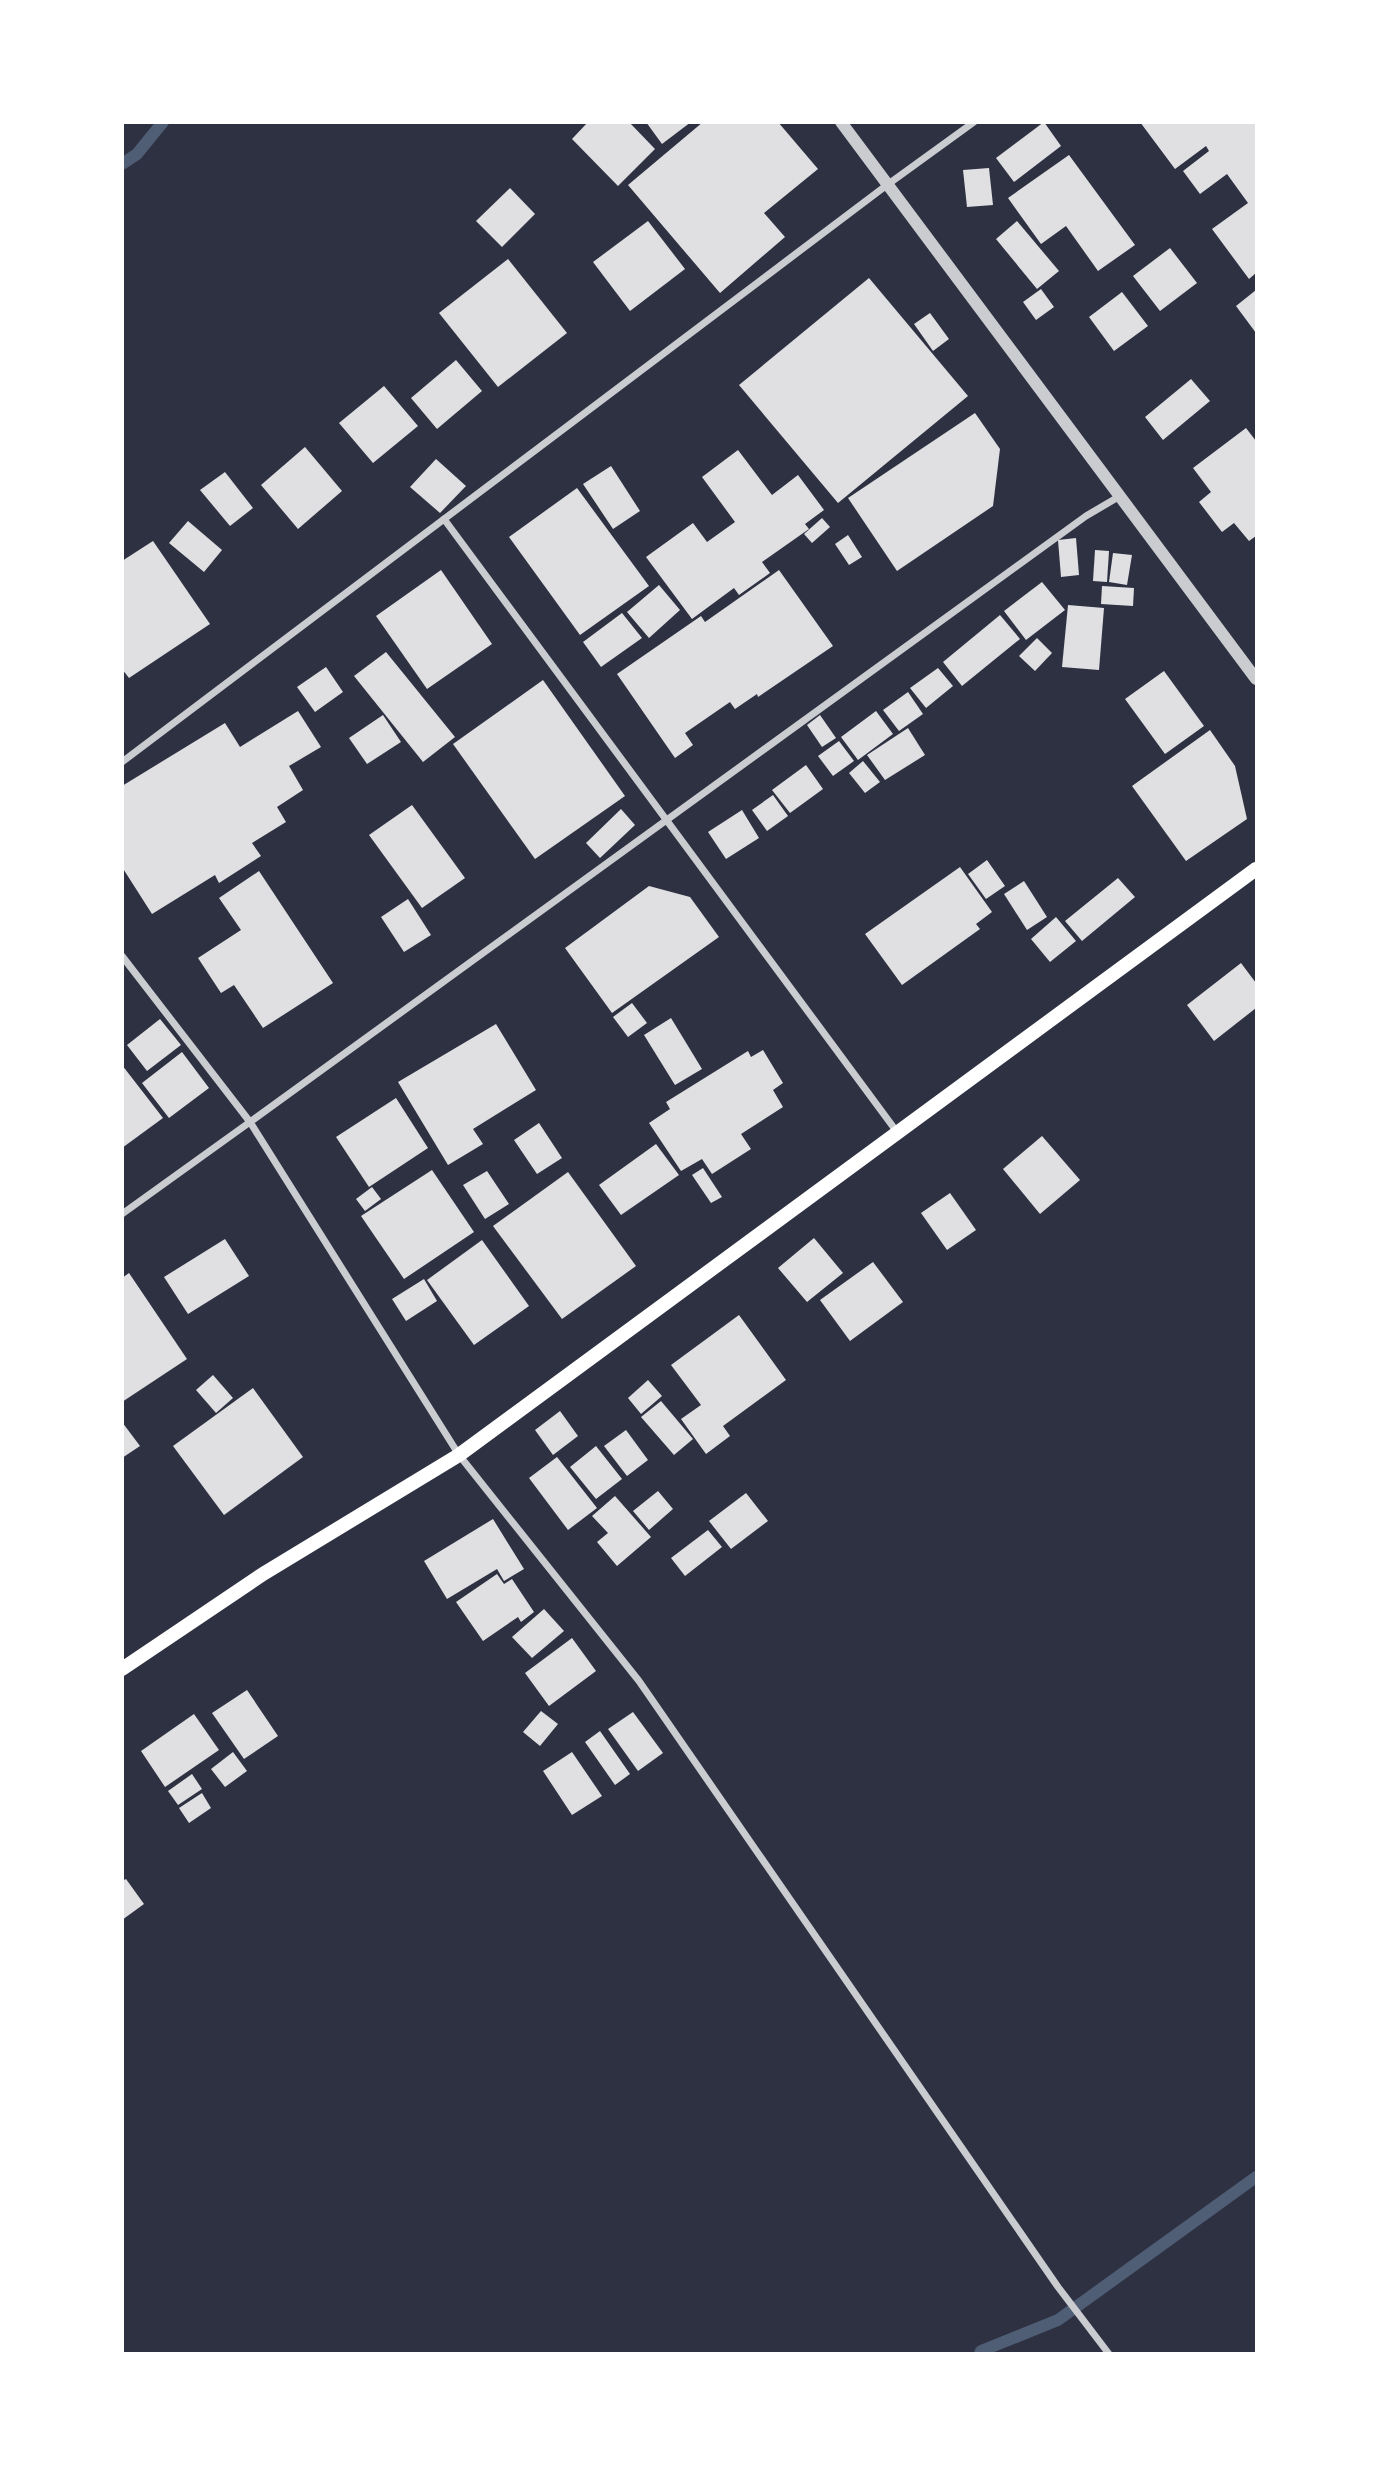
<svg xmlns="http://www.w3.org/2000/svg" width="1379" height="2476" font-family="'Source Sans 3',sans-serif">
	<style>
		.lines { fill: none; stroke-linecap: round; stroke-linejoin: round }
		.stream { stroke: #4f5d75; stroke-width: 12 }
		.building { fill: #e0e0e3 }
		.minor { stroke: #caccd0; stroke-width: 7 }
		.tertiary { stroke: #caccd0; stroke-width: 12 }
		.secondary { stroke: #fff; stroke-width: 14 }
	</style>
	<rect width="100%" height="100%" fill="#2d3142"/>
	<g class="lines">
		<g class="stream">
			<path d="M 122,164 L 137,154 L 163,122"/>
			<path d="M 980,2354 L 981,2351 L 1058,2320 L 1256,2177"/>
		</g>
	</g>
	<g class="building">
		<path d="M 588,122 L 629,122 L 655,149 L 618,186 L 572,139 Z"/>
		<path d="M 646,122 L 691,122 L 662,144 Z"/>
		<path d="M 703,122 L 778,122 L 818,169 L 764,213 L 785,237 L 720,293 L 628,185 Z"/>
		<path d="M 1044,122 L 1061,146 L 1014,182 L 996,158 Z"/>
		<path d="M 1140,122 L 1256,122 L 1256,273 L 1249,279 L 1212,229 L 1248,203 L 1227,174 L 1200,194 L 1183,171 L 1209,151 L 1206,146 L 1175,169 Z"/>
		<path d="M 1069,155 L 1135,245 L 1098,271 L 1066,226 L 1041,244 L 1008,198 Z"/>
		<path d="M 989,168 L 993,205 L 967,207 L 963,170 Z"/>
		<path d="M 510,188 L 535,214 L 502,247 L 476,221 Z"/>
		<path d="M 648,221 L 685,269 L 630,311 L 593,262 Z"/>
		<path d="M 1017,221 L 1059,271 L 1037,289 L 996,239 Z"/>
		<path d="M 1170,248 L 1197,283 L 1160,311 L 1133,276 Z"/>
		<path d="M 508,259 L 567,333 L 498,387 L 439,313 Z"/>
		<path d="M 869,278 L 968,396 L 838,503 L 739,385 Z"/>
		<path d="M 1041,289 L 1054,307 L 1036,320 L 1023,302 Z"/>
		<path d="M 1256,290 L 1256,333 L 1236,306 Z"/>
		<path d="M 1122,292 L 1148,326 L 1114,351 L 1089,317 Z"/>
		<path d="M 930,313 L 949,339 L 933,351 L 914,324 Z"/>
		<path d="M 456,360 L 482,391 L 437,429 L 411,398 Z"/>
		<path d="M 1191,379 L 1210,401 L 1163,440 L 1145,417 Z"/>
		<path d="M 384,386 L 418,426 L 373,463 L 339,423 Z"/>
		<path d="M 975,413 L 1000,449 L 993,506 L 897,571 L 848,498 Z"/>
		<path d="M 1246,428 L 1256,441 L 1256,536 L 1249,541 L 1234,523 L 1222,532 L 1199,502 L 1211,492 L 1193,468 Z"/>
		<path d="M 305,447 L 342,491 L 298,529 L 261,485 Z"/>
		<path d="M 738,450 L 772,495 L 798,475 L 824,510 L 805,524 L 809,529 L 762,562 L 770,573 L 739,595 L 734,588 L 692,619 L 646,557 L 693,523 L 707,542 L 735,522 L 702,477 Z"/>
		<path d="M 436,459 L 466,486 L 440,513 L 410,487 Z"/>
		<path d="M 611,466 L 640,511 L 613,529 L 583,484 Z"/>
		<path d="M 225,472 L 253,508 L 230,526 L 200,490 Z"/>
		<path d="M 577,488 L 649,586 L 580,635 L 509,537 Z"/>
		<path d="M 822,518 L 830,527 L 812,543 L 804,534 Z"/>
		<path d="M 188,521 L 222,550 L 204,572 L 169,543 Z"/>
		<path d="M 848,535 L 862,557 L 849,565 L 835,544 Z"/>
		<path d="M 1076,538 L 1079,575 L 1061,577 L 1058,540 Z"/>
		<path d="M 153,541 L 210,624 L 129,678 L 122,669 L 122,561 Z"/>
		<path d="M 1095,550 L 1109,551 L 1107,582 L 1093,581 Z"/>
		<path d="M 1113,553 L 1132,555 L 1127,585 L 1109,582 Z"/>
		<path d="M 441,570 L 492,644 L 427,689 L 376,616 Z"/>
		<path d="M 779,570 L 833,646 L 758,697 L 757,694 L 735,709 L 730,702 L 685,733 L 693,745 L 675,758 L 617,674 L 701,616 L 705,622 Z"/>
		<path d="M 1042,582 L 1065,610 L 1026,640 L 1004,611 Z"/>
		<path d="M 659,585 L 680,610 L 649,638 L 627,612 Z"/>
		<path d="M 1102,586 L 1134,588 L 1133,606 L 1101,604 Z"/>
		<path d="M 1068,605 L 1104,608 L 1099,670 L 1062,667 Z"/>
		<path d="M 622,613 L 642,638 L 601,667 L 583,642 Z"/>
		<path d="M 1000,615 L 1020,639 L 962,686 L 943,662 Z"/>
		<path d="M 1037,638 L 1052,653 L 1035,671 L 1019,656 Z"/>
		<path d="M 386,652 L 455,737 L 423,762 L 354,676 Z"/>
		<path d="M 326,667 L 343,692 L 315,712 L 297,687 Z"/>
		<path d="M 938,668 L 953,686 L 926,708 L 910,688 Z"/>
		<path d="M 1164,671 L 1204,726 L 1165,754 L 1125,699 Z"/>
		<path d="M 543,680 L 625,796 L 535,859 L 453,744 Z"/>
		<path d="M 908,692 L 923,714 L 899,731 L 883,710 Z"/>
		<path d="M 298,711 L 321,747 L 289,766 L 303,790 L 277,807 L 286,822 L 252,843 L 261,856 L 219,883 L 215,875 L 152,914 L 122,867 L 122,786 L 225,723 L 240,747 Z"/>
		<path d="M 876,711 L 893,734 L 858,760 L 841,737 Z"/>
		<path d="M 383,715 L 401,742 L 367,764 L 349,738 Z"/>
		<path d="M 820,715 L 836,738 L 822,747 L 807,725 Z"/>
		<path d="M 908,728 L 925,755 L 885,780 L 867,755 Z"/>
		<path d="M 1210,730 L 1235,766 L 1247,819 L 1186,861 L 1132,786 Z"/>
		<path d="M 839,741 L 854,761 L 833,776 L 818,756 Z"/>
		<path d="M 863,761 L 880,782 L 865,793 L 849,773 Z"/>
		<path d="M 806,765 L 823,789 L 790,813 L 772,790 Z"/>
		<path d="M 773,795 L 788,816 L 767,831 L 752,810 Z"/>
		<path d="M 412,805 L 465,878 L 422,908 L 369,835 Z"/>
		<path d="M 621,809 L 635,825 L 600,858 L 586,843 Z"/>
		<path d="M 742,810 L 759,838 L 726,859 L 708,832 Z"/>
		<path d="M 987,860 L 1005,886 L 986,899 L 968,874 Z"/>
		<path d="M 960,867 L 992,912 L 976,924 L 980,929 L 902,985 L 865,934 Z"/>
		<path d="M 259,871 L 333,983 L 263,1028 L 234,985 L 221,993 L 198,958 L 241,930 L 219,898 Z"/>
		<path d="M 1118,878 L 1135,897 L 1082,941 L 1065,921 Z"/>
		<path d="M 1024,881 L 1047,917 L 1027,930 L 1004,894 Z"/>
		<path d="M 649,886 L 690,897 L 719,937 L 612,1013 L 565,948 Z"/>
		<path d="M 408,899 L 431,935 L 404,952 L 381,917 Z"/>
		<path d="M 1056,917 L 1076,941 L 1050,962 L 1031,939 Z"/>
		<path d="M 1241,963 L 1256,983 L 1256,1008 L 1214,1041 L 1187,1005 Z"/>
		<path d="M 632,1003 L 647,1023 L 628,1037 L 613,1017 Z"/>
		<path d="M 671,1018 L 702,1069 L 675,1085 L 644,1035 Z"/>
		<path d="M 160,1019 L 181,1045 L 147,1071 L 127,1045 Z"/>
		<path d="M 496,1024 L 536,1090 L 473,1129 L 483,1144 L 448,1165 L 398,1082 Z"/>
		<path d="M 763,1050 L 783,1083 L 773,1090 L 783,1107 L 741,1134 L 751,1149 L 712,1174 L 702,1159 L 681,1171 L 649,1123 L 670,1109 L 666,1102 L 748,1051 L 751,1057 Z"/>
		<path d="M 182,1052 L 209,1088 L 169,1118 L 142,1083 Z"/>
		<path d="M 122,1065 L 163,1118 L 122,1148 Z"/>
		<path d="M 396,1098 L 428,1148 L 369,1187 L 336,1137 Z"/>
		<path d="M 539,1123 L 562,1158 L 537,1174 L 514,1140 Z"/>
		<path d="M 1042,1136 L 1080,1180 L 1040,1214 L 1003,1169 Z"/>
		<path d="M 656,1144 L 679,1175 L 621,1215 L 599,1185 Z"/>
		<path d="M 703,1168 L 722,1197 L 711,1203 L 692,1175 Z"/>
		<path d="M 432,1170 L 474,1232 L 404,1279 L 361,1216 Z"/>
		<path d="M 487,1171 L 509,1204 L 485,1219 L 463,1185 Z"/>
		<path d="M 568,1172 L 636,1266 L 562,1319 L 493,1226 Z"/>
		<path d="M 372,1187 L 381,1199 L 365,1211 L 356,1199 Z"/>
		<path d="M 950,1193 L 976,1230 L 947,1250 L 921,1213 Z"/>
		<path d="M 814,1238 L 843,1273 L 807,1302 L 778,1268 Z"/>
		<path d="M 225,1239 L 249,1276 L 188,1314 L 164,1277 Z"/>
		<path d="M 482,1240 L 529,1306 L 474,1345 L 427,1280 Z"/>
		<path d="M 873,1262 L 903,1302 L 850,1341 L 820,1300 Z"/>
		<path d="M 129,1273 L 187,1359 L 122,1402 L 122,1278 Z"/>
		<path d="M 424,1279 L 437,1301 L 406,1321 L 392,1299 Z"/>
		<path d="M 739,1315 L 786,1380 L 723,1426 L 730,1436 L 706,1454 L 681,1419 L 701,1405 L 671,1365 Z"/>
		<path d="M 213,1375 L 233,1398 L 216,1413 L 196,1390 Z"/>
		<path d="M 648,1380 L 662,1396 L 641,1414 L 628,1398 Z"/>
		<path d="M 253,1388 L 303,1457 L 224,1515 L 173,1446 Z"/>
		<path d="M 661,1401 L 693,1439 L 674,1455 L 641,1417 Z"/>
		<path d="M 560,1411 L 578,1436 L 553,1455 L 535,1430 Z"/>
		<path d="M 122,1422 L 140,1446 L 122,1458 Z"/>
		<path d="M 626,1430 L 648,1460 L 627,1476 L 604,1446 Z"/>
		<path d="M 596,1446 L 622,1479 L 596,1499 L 570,1467 Z"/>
		<path d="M 557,1457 L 597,1508 L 568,1530 L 529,1478 Z"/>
		<path d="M 658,1491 L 673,1509 L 649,1530 L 633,1511 Z"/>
		<path d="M 746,1493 L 768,1521 L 731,1549 L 709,1521 Z"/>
		<path d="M 615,1496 L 651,1537 L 617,1566 L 597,1542 L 608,1533 L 592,1516 Z"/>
		<path d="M 493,1519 L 524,1569 L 504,1581 L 497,1569 L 447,1599 L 424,1561 Z"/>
		<path d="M 708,1530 L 722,1547 L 685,1576 L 671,1558 Z"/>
		<path d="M 497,1574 L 504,1584 L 512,1579 L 534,1612 L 521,1622 L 518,1617 L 483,1641 L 456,1602 Z"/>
		<path d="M 544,1609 L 564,1631 L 532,1658 L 512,1637 Z"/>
		<path d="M 572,1638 L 596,1671 L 549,1706 L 525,1673 Z"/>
		<path d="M 247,1690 L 278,1736 L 244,1759 L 212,1713 Z"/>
		<path d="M 541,1711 L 558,1724 L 540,1746 L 523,1732 Z"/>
		<path d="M 633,1712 L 663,1753 L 638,1771 L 608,1729 Z"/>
		<path d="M 194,1714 L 219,1750 L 165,1787 L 141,1751 Z"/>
		<path d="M 600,1731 L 630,1774 L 615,1785 L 585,1742 Z"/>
		<path d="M 233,1752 L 247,1771 L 225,1787 L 211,1769 Z"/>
		<path d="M 572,1752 L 602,1796 L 572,1815 L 543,1771 Z"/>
		<path d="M 192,1774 L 202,1789 L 178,1805 L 168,1791 Z"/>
		<path d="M 202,1793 L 211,1808 L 189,1823 L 179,1808 Z"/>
		<path d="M 126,1879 L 144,1904 L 122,1920 L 122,1881 Z"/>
	</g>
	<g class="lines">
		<g class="minor">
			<path d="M 444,519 L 897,1132"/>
			<path d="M 122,762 L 887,185 L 974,122"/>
			<path d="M 122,956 L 250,1122 L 122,1214"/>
			<path d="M 1109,2354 L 1058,2287 L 639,1681 L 459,1455 L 250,1122 L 1086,516 L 1120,496"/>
		</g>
		<path class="tertiary" d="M 841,122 L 1256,679"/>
		<path class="secondary" d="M 122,1669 L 263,1574 L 459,1455 L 1256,869"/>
	</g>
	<rect width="1379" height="2476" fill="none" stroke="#ffffff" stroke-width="248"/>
</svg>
